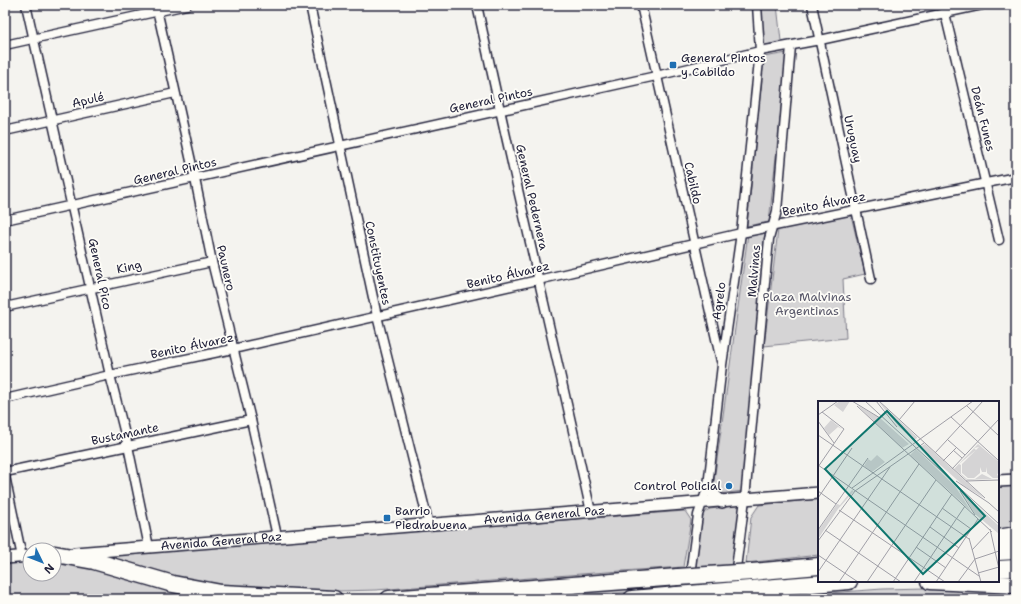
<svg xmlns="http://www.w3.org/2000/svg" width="1021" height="604" font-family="'Shantell Sans',sans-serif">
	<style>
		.green { fill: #d5d4d5; stroke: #7c7b88 }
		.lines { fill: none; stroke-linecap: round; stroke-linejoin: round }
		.minor-casing { stroke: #22223b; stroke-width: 11 }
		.tertiary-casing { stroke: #22223b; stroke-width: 14 }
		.motorway-casing { stroke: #22223b; stroke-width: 19 }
		.minor { stroke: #fdfcf7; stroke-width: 8 }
		.tertiary { stroke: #fdfcf7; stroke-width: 11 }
		.motorway { stroke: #fdfcf7; stroke-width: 16 }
		.motorway-bridge-casing { stroke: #22223b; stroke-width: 19; stroke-linecap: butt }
		.motorway-bridge { stroke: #fdfcf7; stroke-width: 16 }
		.poi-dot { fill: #1f6fb2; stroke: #fdfcf7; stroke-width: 1.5 }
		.labels { text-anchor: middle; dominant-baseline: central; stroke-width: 3.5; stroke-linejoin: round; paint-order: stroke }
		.poi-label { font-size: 12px; fill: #22223b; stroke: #fdfcf7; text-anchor: start }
		.street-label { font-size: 12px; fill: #22223b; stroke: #fdfcf7 }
		.park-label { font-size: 12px; fill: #585769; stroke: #fdfcf7 }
		.inset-road { fill: none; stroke: #a09fa7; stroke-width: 1 }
		.view { fill: #0f766e; fill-opacity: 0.15; stroke: #0f766e; stroke-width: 2 }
		.inset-edge { fill: none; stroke: #22223b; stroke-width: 2 }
	</style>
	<rect width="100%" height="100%" fill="#f4f3ef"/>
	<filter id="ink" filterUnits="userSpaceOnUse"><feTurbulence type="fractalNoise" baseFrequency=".025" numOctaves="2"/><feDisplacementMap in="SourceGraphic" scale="8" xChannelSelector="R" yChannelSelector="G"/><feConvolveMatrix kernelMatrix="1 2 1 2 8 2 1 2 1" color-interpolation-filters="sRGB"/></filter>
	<g filter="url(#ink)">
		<g class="green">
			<path d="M 761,5 L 777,5 L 781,41 L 764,46 Z"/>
			<path d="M 787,53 L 769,222 L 747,226 L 764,57 Z"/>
			<path d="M 851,215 L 865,274 L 843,279 L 846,338 L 764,346 L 778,230 Z"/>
			<path d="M 765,231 L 743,491 L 719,494 L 714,481 L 748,234 Z"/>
			<path d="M 1016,483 L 1016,530 L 998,533 L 998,484 Z"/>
			<path d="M 819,499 L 819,555 L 746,563 L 751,517 L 759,505 Z"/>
			<path d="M 739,505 L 742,506 L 742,511 L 726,599 L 692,599 L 702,513 L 710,509 Z"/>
			<path d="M 685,511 L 691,520 L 683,567 L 607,572 L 376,590 L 303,592 L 240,589 L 168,578 L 101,555 Z"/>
			<path d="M 30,562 L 30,574 L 54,574 L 54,563 L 102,568 L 241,599 L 5,599 L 5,564 Z"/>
			<path d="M 645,587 L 646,589 L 645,591 L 546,599 L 480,599 Z"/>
			<path d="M 927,588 L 1016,590 L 1016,599 L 751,599 L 882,589 Z"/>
		</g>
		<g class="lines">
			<g class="minor-casing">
				<g id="minor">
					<path d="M 26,5 L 110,375 L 128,446 L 149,547"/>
					<path d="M 156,5 L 195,179 L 212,262 L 251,420 L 277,536"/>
					<path d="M 310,5 L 377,316 L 429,525"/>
					<path d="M 477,5 C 513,174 554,342 591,512"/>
					<path d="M 641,5 L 721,361"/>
					<path d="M 812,5 L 871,279"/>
					<path d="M 943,5 L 999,240"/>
					<path d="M 5,45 L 187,5"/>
					<path d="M 5,131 L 175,93"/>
					<path d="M 5,220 L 656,76 L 760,51 L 820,40 L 982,5"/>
					<path d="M 5,307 L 212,262"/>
					<path d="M 5,399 L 110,375 L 233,349 L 538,280 L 741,233 L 1016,177"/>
					<path d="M 5,472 L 251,420"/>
					<path d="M 5,476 L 22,557"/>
					<path d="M 687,597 L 698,515 L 708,486 L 722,365 L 741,233 L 760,51 L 757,5"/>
					<path d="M 732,599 L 745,499 L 769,239 L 777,211 L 791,46"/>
				</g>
			</g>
			<g class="tertiary-casing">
				<g id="tertiary">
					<path d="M 998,481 L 1016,480"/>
					<path d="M 708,486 L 714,495 L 722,502"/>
					<path id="s1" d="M 75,553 L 819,493"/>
					<path d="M 5,558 L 30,556"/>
				</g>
			</g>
			<g class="motorway-casing">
				<g id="motorway">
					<path d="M 998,538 L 1016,535"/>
					<path d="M 998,552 L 1016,551"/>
					<path d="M 55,554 L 94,561 L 173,584 L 221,593 L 334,599"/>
					<path d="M 998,569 L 1016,568"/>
					<path d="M 752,572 L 819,566"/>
					<path d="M 930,581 L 1016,585"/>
					<path d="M 750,589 L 849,581"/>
					<path d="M 389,599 L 678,577"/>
					<path d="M 632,599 L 677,595"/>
				</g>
			</g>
			<use href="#minor" class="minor"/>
			<use href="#tertiary" class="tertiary"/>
			<use href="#motorway" class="motorway"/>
			<g class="motorway-bridge-casing">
				<g id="motorway-bridge">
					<path d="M 678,577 L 752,572"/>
					<path d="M 677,595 L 750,589"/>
				</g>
			</g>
			<use href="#motorway-bridge" class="motorway-bridge"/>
		</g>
	</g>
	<g class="poi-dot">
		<rect x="669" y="61" width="8" height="8" rx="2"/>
		<circle cx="729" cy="486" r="4"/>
		<rect x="383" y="514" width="8" height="8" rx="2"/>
	</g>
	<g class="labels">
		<g class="poi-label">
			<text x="681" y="58">General Pintos<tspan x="681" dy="14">y Cabildo</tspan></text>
			<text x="721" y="486" text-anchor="end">Control Policial</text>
			<text x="395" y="511">Barrio<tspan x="395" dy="14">Piedrabuena</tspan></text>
		</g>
		<g class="street-label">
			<text transform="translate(88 100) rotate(-13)">Apulé</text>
			<text transform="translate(491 100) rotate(-12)">General Pintos</text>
			<text transform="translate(983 119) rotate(76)">Deán Funes</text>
			<text transform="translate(853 139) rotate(78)">Uruguay</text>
			<text transform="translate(175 171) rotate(-13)">General Pintos</text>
			<text transform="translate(693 183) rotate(77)">Cabildo</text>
			<text transform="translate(532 197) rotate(77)">General Pedernera</text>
			<text transform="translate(824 204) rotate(-11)">Benito Álvarez</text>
			<text transform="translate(378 263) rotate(78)">Constituyentes</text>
			<text transform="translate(129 267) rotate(-12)">King</text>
			<text transform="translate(226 268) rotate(77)">Paunero</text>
			<text transform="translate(754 271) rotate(-85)">Malvinas</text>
			<text transform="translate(100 274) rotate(78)">General Pico</text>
			<text transform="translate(508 275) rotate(-13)">Benito Álvarez</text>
			<text transform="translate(719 301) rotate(-82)">Agrelo</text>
			<text transform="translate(192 346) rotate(-12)">Benito Álvarez</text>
			<text transform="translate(125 434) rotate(-12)">Bustamante</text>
			<text stroke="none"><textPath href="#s1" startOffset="471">Avenida General Paz</textPath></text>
			<text stroke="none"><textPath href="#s1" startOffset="147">Avenida General Paz</textPath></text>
		</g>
		<g class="park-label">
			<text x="807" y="297">Plaza Malvinas<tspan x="807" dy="14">Argentinas</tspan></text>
		</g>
	</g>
	<g transform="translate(818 401)">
		<rect width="181" height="181" fill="#f4f3ef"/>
		<path d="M 22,0 L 32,0 L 25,11 L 16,4 ZM 60,0 L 99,36 L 99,37 L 96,39 L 81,26 ZM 39,4 L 62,17 L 91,43 L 84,47 ZM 13,19 L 24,28 L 20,26 L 11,34 L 6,27 ZM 107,43 L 166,97 L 146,85 L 102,46 ZM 160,43 L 181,61 L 181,72 L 179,73 L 181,77 L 175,77 L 169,72 L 169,66 L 168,71 L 164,71 L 162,66 L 162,72 L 156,77 L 150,77 L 144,72 L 144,63 L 161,46 L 156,47 L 158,49 L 141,63 L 143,64 L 143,73 L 149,78 L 157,78 L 164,73 L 174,78 L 149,79 L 136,68 ZM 98,48 L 137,85 L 153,110 L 92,54 ZM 59,54 L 67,61 L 54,71 L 46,65 L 50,58 L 53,60 ZM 34,89 L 36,90 L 20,108 L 0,138 L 0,130 L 19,103 L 22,104 ZM 144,91 L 181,125 L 181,133 L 157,113 Z" fill="#d5d4d5"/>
		<path class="inset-road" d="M 34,0 L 62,17M 47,0 L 181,123M 58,0 L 79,26M 61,0 L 167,97M 39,5 L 174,131M 149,5 L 181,35M 0,14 L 20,0M 133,16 L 181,60M 81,19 L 97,0M 0,20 L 16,42M 0,34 L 151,138M 130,39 L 147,54M 135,49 L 144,57M 117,52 L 165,0M 125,60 L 138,47M 0,64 L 161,175M 0,66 L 26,28 L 4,11M 134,68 L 181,18M 138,80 L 171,102M 148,80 L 181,79M 34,87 L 155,0M 0,90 L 18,103M 142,90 L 157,114M 0,97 L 34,47M 171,102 L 181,111M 124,107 L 153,128M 21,109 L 127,181M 112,126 L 141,147M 172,128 L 181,168M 0,129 L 50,57M 7,129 L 83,181M 151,137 L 163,181M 0,140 L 37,90 L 106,42M 98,146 L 128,167M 154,149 L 171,131M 0,154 L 40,181M 0,171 L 72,66M 160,172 L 181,166M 21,181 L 101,63M 49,181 L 118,79M 75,181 L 134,93M 96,181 L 147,105M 118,181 L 160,118M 140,181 L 157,158 L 181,150"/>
		<path class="view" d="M 69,10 L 167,115 L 105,173 L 7,68 Z"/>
		<rect width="181" height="181" class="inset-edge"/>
	</g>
	<rect width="1021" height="604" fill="none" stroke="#fdfcf7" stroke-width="20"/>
	<rect x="10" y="10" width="1001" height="584" fill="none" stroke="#22223b" stroke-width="1.5" filter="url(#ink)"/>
	<g transform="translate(42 562) rotate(133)"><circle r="19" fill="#fdfcf7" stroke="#a5a5ac"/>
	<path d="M0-3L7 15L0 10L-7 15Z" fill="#1f6fb2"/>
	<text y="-6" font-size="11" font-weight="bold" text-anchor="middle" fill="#22223b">N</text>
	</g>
</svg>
